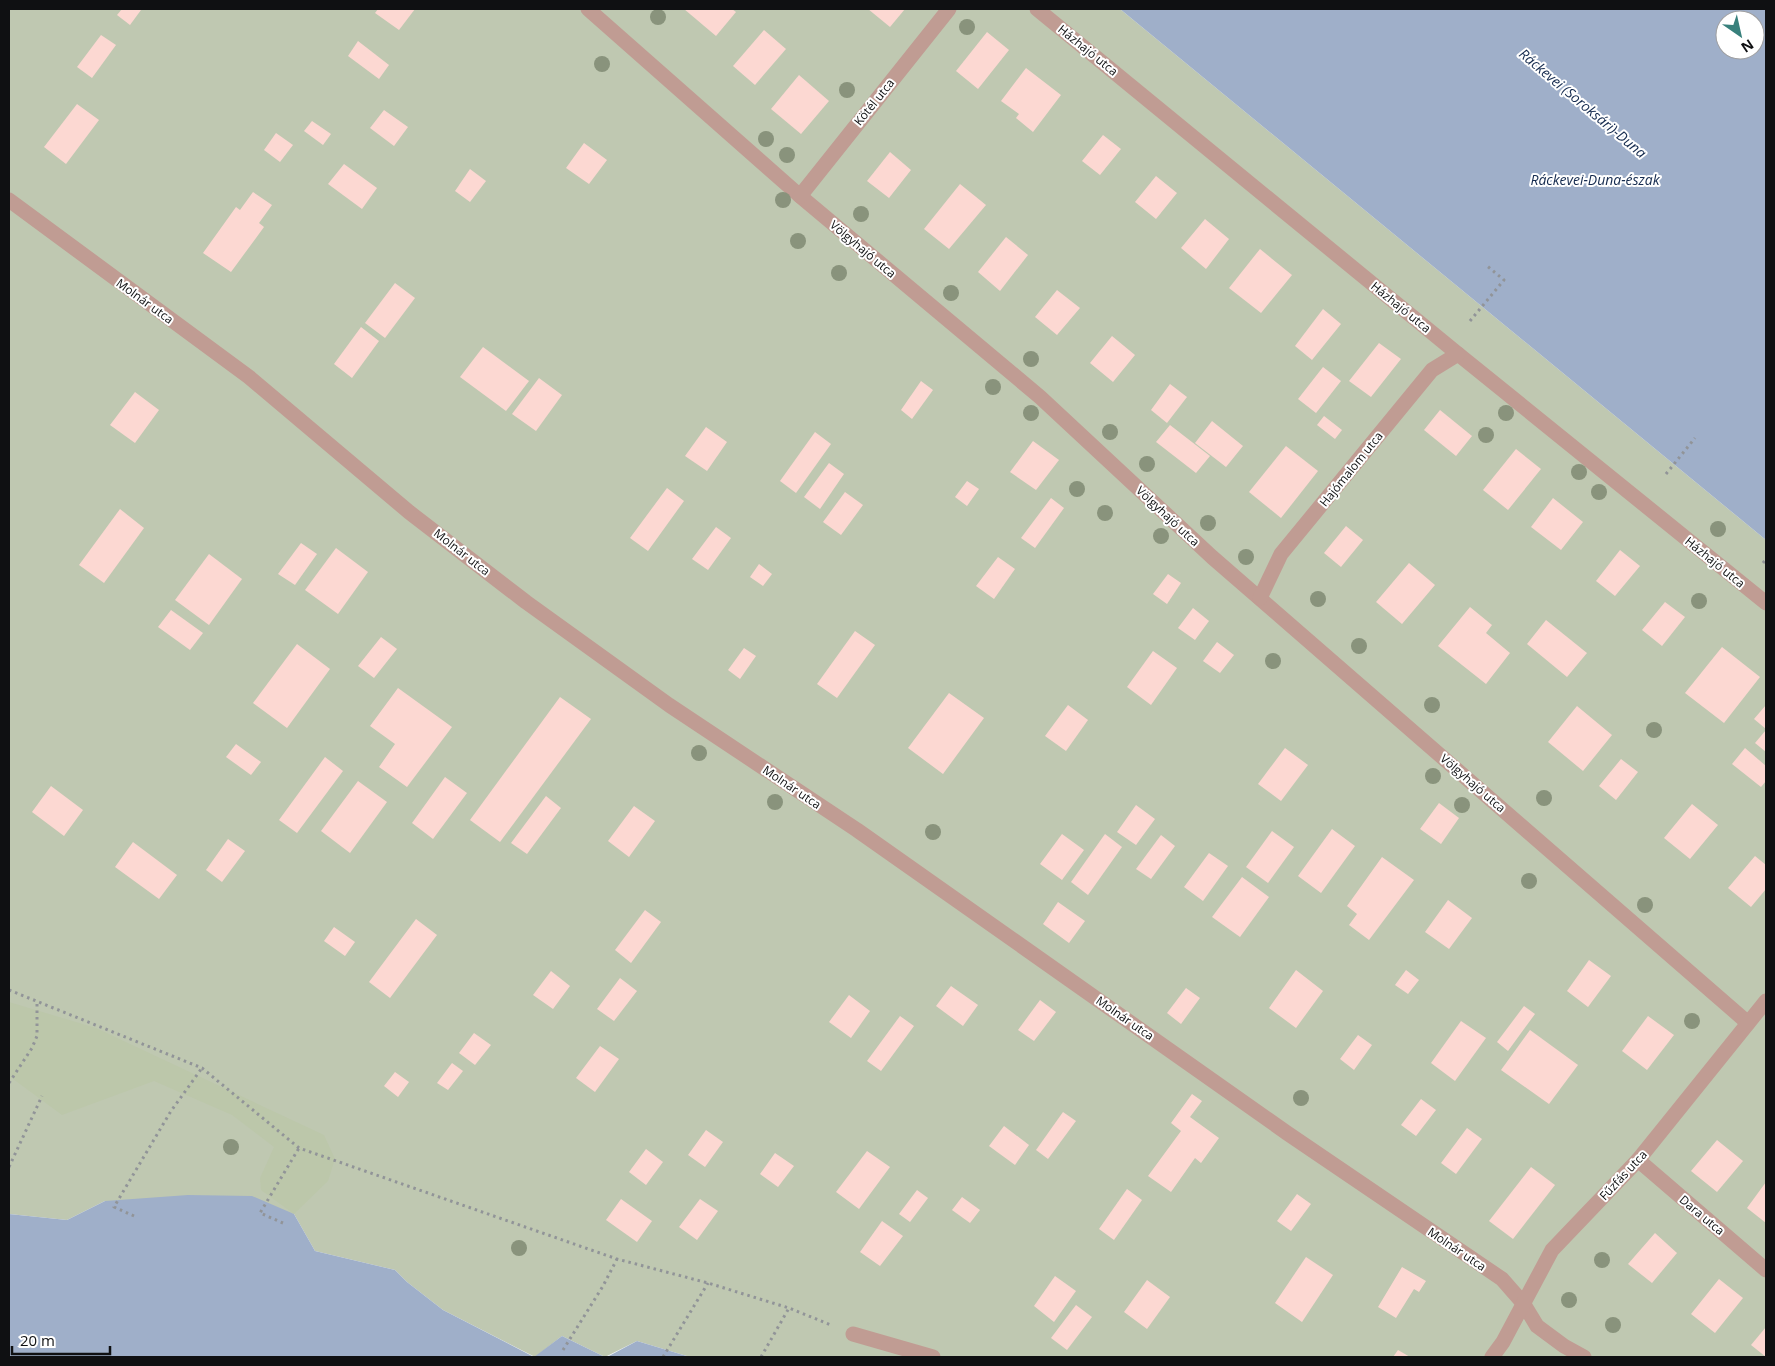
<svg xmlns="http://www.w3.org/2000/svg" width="1775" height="1366" font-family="'Open Sans',sans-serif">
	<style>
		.green { fill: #bfc8b1 }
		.forest { fill: #bcc7aa }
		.water { fill: #9fafc9; fill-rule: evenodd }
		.building { fill: #fcd8d2 }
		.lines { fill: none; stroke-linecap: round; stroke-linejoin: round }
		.path { stroke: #919498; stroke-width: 3; stroke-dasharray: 2.5 4; stroke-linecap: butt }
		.street { stroke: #c09c93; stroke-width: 15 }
		.tree { fill: #89937c }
		.labels { text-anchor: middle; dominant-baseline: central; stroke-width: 4; stroke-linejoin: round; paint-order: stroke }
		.street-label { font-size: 12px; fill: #0f1012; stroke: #fff }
		.water-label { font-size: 14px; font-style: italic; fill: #142a4e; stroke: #fff }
	</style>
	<rect width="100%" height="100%" fill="#f4f8fd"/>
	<path class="green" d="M 9,9 L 1120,9 L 1766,540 L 1766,1357 L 690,1357 L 637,1341 L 605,1357 L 562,1336 L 535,1357 L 443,1310 L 407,1282 L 395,1270 L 315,1251 L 294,1214 L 105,1201 L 67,1220 L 9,1214 Z"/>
	<path class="forest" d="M 9,1002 L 96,1028 L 324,1135 L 335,1159 L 328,1181 L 294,1214 L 261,1190 L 260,1178 L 274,1147 L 232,1115 L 154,1081 L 62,1115 L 9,1076 Z"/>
	<g class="water">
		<path d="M 1120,9 L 1766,9 L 1766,540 ZM 1725,20 L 1755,20 L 1755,50 L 1725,50 Z"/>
		<path d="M 188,1195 L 252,1196 L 294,1214 L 315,1251 L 395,1270 L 407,1282 L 443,1310 L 534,1357 L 562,1336 L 605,1357 L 9,1357 L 9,1214 L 67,1220 L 105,1201 Z"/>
		<path d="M 637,1341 L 690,1357 L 607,1357 Z"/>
	</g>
	<g class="building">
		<path d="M 122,9 L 140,9 L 141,10 L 130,25 L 117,15 Z"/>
		<path d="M 378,9 L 415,9 L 399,30 L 375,13 Z"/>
		<path d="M 684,9 L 732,9 L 736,12 L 716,36 Z"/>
		<path d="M 868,9 L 905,9 L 890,27 Z"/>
		<path d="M 764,30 L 786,49 L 755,85 L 733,66 Z"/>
		<path d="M 987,32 L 1009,50 L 978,89 L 956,71 Z"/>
		<path d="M 101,35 L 116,45 L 92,78 L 77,67 Z"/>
		<path d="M 358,41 L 389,65 L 379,79 L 348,56 Z"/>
		<path d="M 1026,68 L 1061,95 L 1033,132 L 1016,118 L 1019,114 L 1001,101 Z"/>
		<path d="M 799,75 L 829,101 L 801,134 L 771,109 Z"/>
		<path d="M 77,104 L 99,120 L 66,164 L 44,147 Z"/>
		<path d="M 384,110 L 408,127 L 394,146 L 370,128 Z"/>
		<path d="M 312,121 L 331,134 L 323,145 L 304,131 Z"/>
		<path d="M 276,133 L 293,145 L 280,162 L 264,150 Z"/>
		<path d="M 1103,135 L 1121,149 L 1100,175 L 1082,161 Z"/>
		<path d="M 584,143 L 607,160 L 589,184 L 566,168 Z"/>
		<path d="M 890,152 L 911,170 L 889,198 L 867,181 Z"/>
		<path d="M 344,164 L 377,188 L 362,209 L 328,184 Z"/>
		<path d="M 470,169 L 486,181 L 470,202 L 455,191 Z"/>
		<path d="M 1156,176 L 1177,193 L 1156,219 L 1135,202 Z"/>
		<path d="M 960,184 L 986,205 L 949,249 L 924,229 Z"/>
		<path d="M 253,192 L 272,205 L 259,223 L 264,227 L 231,272 L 203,253 L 236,207 L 240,210 Z"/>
		<path d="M 1205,219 L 1229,239 L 1206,269 L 1181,248 Z"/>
		<path d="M 1006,237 L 1028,255 L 1000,291 L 978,272 Z"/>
		<path d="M 1260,249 L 1292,275 L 1261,313 L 1229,288 Z"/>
		<path d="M 395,283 L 415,298 L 385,338 L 365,323 Z"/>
		<path d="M 1057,290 L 1080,308 L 1057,335 L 1035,317 Z"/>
		<path d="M 1323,309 L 1341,324 L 1312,360 L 1295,346 Z"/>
		<path d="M 361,327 L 379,341 L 352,378 L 334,364 Z"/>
		<path d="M 1112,336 L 1135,355 L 1113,382 L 1090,363 Z"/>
		<path d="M 1379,343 L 1401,359 L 1371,397 L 1349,381 Z"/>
		<path d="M 483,347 L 529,381 L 506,411 L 460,377 Z"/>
		<path d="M 1323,367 L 1341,381 L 1316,413 L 1298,399 Z"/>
		<path d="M 539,378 L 562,395 L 536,431 L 512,414 Z"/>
		<path d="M 921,381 L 933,390 L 912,419 L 901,410 Z"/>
		<path d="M 1170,384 L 1187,397 L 1167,423 L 1151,410 Z"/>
		<path d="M 135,392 L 159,410 L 135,443 L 110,425 Z"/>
		<path d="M 1440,410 L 1472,436 L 1456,456 L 1424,430 Z"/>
		<path d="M 1324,416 L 1342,430 L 1335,439 L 1317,425 Z"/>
		<path d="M 1212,421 L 1243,446 L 1226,467 L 1195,443 Z"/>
		<path d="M 1170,425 L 1210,456 L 1196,473 L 1156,442 Z"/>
		<path d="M 706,427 L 727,442 L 707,471 L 685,456 Z"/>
		<path d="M 815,432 L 831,444 L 796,493 L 780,481 Z"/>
		<path d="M 1033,441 L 1059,460 L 1036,490 L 1010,472 Z"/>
		<path d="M 1286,446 L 1318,471 L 1281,518 L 1249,492 Z"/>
		<path d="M 1516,449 L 1541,469 L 1508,510 L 1483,490 Z"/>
		<path d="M 829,463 L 844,474 L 820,509 L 804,497 Z"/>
		<path d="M 967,481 L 979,489 L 967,506 L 955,497 Z"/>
		<path d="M 667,488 L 684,501 L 648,551 L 630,538 Z"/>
		<path d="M 845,492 L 863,505 L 841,535 L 823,522 Z"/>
		<path d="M 1051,498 L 1064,508 L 1035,548 L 1021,538 Z"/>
		<path d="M 1553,498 L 1583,522 L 1561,550 L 1531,527 Z"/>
		<path d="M 120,509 L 144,528 L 104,583 L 79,565 Z"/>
		<path d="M 1346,526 L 1363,540 L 1341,567 L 1324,553 Z"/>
		<path d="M 716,527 L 731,538 L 708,570 L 692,559 Z"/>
		<path d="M 301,543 L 317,554 L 295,585 L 278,574 Z"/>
		<path d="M 336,548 L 368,572 L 338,614 L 305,590 Z"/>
		<path d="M 1620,550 L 1640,566 L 1615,596 L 1596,581 Z"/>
		<path d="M 209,554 L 242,579 L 209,625 L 175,600 Z"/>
		<path d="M 998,557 L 1015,569 L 994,599 L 976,586 Z"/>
		<path d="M 1409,563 L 1435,585 L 1402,624 L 1376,602 Z"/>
		<path d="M 759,564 L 772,574 L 763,586 L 750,577 Z"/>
		<path d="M 1168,574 L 1181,583 L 1167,604 L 1153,594 Z"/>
		<path d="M 1665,602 L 1685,617 L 1662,646 L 1642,630 Z"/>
		<path d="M 1470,607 L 1492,625 L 1486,633 L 1510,653 L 1486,684 L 1438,646 Z"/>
		<path d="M 1193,608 L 1209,621 L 1195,640 L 1178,628 Z"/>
		<path d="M 171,610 L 203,633 L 190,650 L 158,627 Z"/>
		<path d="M 1546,620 L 1587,653 L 1567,677 L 1527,644 Z"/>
		<path d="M 855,631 L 875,645 L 837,698 L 817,684 Z"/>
		<path d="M 381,637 L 397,649 L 374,678 L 358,666 Z"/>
		<path d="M 1217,642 L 1234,655 L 1220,673 L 1203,661 Z"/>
		<path d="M 297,644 L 330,669 L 287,728 L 253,703 Z"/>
		<path d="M 1722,647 L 1760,677 L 1724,723 L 1685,693 Z"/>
		<path d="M 744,648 L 756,656 L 740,679 L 728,670 Z"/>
		<path d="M 1153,651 L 1177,668 L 1151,705 L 1127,687 Z"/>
		<path d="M 398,688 L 452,727 L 407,787 L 379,767 L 395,744 L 370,726 Z"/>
		<path d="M 949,693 L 984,718 L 943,774 L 908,748 Z"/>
		<path d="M 560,697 L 591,719 L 500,842 L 470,820 Z"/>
		<path d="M 1068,705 L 1088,720 L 1066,751 L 1045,736 Z"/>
		<path d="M 1766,705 L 1766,729 L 1754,719 Z"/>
		<path d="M 1577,706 L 1612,735 L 1583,771 L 1548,742 Z"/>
		<path d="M 1766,730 L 1766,752 L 1755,743 Z"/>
		<path d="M 236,744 L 261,762 L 251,775 L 226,757 Z"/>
		<path d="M 1285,748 L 1308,765 L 1281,801 L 1258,784 Z"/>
		<path d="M 1745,748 L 1766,766 L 1766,781 L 1761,787 L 1732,764 Z"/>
		<path d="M 325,757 L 343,771 L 297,833 L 279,820 Z"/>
		<path d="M 1621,759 L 1638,772 L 1616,800 L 1599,786 Z"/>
		<path d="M 445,777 L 467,793 L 433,839 L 412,823 Z"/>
		<path d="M 358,781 L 387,802 L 350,853 L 321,831 Z"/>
		<path d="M 51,786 L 83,810 L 64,836 L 32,812 Z"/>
		<path d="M 546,796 L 561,808 L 527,854 L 511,843 Z"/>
		<path d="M 1439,803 L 1459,818 L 1441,844 L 1420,829 Z"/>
		<path d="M 1692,804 L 1718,825 L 1690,859 L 1664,838 Z"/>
		<path d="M 1136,805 L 1155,819 L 1136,845 L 1117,832 Z"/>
		<path d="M 634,806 L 655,821 L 629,857 L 608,841 Z"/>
		<path d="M 1332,829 L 1355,846 L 1321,893 L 1298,876 Z"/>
		<path d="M 1272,831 L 1294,847 L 1268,883 L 1246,867 Z"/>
		<path d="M 1062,834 L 1084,850 L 1062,880 L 1040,864 Z"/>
		<path d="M 1105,834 L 1122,847 L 1088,895 L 1071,882 Z"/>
		<path d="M 1161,835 L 1175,846 L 1151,879 L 1136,869 Z"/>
		<path d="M 228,839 L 245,851 L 222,882 L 206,870 Z"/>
		<path d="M 133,842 L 177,875 L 159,899 L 115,867 Z"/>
		<path d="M 1209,853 L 1228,866 L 1203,901 L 1184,887 Z"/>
		<path d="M 1755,856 L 1766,865 L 1766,889 L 1751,907 L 1728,888 Z"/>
		<path d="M 1382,857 L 1414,880 L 1369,940 L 1349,925 L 1357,914 L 1347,906 Z"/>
		<path d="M 1242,877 L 1269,897 L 1240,937 L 1212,917 Z"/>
		<path d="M 1448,900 L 1472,918 L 1449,949 L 1425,932 Z"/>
		<path d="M 1058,902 L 1085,921 L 1069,943 L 1043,924 Z"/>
		<path d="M 645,910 L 661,922 L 631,963 L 615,950 Z"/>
		<path d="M 416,919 L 437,935 L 390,998 L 369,982 Z"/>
		<path d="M 334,927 L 355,942 L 345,956 L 324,941 Z"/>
		<path d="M 1589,960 L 1611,976 L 1588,1007 L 1567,991 Z"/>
		<path d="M 1296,970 L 1323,991 L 1296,1028 L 1269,1008 Z"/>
		<path d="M 1406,970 L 1419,980 L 1408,994 L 1395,985 Z"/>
		<path d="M 551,971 L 570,986 L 553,1009 L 533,995 Z"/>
		<path d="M 620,978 L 637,991 L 614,1021 L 597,1009 Z"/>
		<path d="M 951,986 L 978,1005 L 963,1026 L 936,1006 Z"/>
		<path d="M 1186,988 L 1200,998 L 1181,1024 L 1167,1013 Z"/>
		<path d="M 849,995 L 870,1011 L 851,1038 L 829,1022 Z"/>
		<path d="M 1040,1000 L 1056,1012 L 1034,1041 L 1018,1030 Z"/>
		<path d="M 1524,1006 L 1535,1014 L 1508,1051 L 1497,1042 Z"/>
		<path d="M 900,1016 L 914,1026 L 881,1071 L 867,1061 Z"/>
		<path d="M 1648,1016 L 1674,1035 L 1647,1070 L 1622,1051 Z"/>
		<path d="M 1461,1021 L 1486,1038 L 1455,1081 L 1431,1063 Z"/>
		<path d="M 1530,1030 L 1578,1065 L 1549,1104 L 1501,1070 Z"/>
		<path d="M 474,1033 L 491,1045 L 475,1065 L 459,1053 Z"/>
		<path d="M 1358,1035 L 1372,1045 L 1354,1070 L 1340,1059 Z"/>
		<path d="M 600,1046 L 619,1059 L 595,1092 L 576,1078 Z"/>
		<path d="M 452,1063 L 463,1071 L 448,1090 L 437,1083 Z"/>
		<path d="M 395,1072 L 409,1082 L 398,1097 L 384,1086 Z"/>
		<path d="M 1192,1094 L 1202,1101 L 1190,1117 L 1219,1138 L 1201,1163 L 1195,1158 L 1171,1192 L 1148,1176 L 1181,1131 L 1171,1123 Z"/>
		<path d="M 1421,1099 L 1436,1110 L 1416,1136 L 1401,1125 Z"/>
		<path d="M 1063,1112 L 1076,1121 L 1048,1159 L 1036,1150 Z"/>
		<path d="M 1004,1126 L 1029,1145 L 1015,1165 L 989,1146 Z"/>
		<path d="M 1467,1128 L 1482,1139 L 1456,1174 L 1441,1163 Z"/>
		<path d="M 706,1130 L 723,1142 L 705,1167 L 688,1155 Z"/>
		<path d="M 1717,1140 L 1743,1161 L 1717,1192 L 1691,1171 Z"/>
		<path d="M 646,1149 L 663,1162 L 646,1185 L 629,1172 Z"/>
		<path d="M 867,1151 L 890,1167 L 859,1209 L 836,1192 Z"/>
		<path d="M 775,1153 L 794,1166 L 778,1187 L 760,1174 Z"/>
		<path d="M 1531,1167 L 1555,1185 L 1513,1239 L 1489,1221 Z"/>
		<path d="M 1766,1182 L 1766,1223 L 1747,1208 Z"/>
		<path d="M 1127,1189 L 1142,1200 L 1114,1240 L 1099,1229 Z"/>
		<path d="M 917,1190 L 928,1198 L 910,1222 L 899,1214 Z"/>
		<path d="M 1297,1194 L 1311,1204 L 1291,1231 L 1277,1221 Z"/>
		<path d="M 962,1197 L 980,1210 L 970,1223 L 952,1210 Z"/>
		<path d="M 621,1199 L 652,1221 L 637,1242 L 606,1220 Z"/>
		<path d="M 700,1199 L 718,1211 L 697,1240 L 679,1227 Z"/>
		<path d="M 882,1221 L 903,1236 L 880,1266 L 860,1252 Z"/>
		<path d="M 1655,1233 L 1677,1253 L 1652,1283 L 1628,1264 Z"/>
		<path d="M 1306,1257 L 1333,1275 L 1302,1322 L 1275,1303 Z"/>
		<path d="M 1402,1267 L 1426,1281 L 1419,1292 L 1414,1289 L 1396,1318 L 1378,1307 Z"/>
		<path d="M 1055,1276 L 1076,1291 L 1054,1322 L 1034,1306 Z"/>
		<path d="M 1719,1279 L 1743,1298 L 1715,1333 L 1691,1314 Z"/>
		<path d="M 1147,1280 L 1170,1297 L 1147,1329 L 1124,1312 Z"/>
		<path d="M 1076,1305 L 1092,1317 L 1067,1350 L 1051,1338 Z"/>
		<path d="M 1766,1327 L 1766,1357 L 1751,1345 Z"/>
		<path d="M 1398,1350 L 1410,1357 L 1393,1357 Z"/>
	</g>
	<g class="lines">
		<g class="path">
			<path d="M 1470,321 L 1504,280 L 1486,265"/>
			<path d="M 1666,474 L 1695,438"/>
			<path d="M 1763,563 L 1766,559"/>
			<path d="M 9,990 L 202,1068 L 299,1148 L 617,1259 L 708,1283 L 789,1308 L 831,1325"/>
			<path d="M 9,1083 L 32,1048 L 37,1036 L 37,1000"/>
			<path d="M 9,1167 L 42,1096"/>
			<path d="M 134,1216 L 114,1207 L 171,1111 L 202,1068"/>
			<path d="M 283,1223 L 260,1213 L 299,1148"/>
			<path d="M 563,1350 L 603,1286 L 617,1259"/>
			<path d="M 663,1357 L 708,1283"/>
			<path d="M 761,1357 L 789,1308"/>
		</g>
		<g class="street">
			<path d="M 588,9 L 800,196 L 1040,397 L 1212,557 L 1748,1023"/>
			<path d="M 1037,9 L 1458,354 L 1766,603"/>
			<path d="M 800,196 L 949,9"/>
			<path d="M 9,200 L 249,377 L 409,512 L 526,602 L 669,705 L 857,830 L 1287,1133 L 1502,1279 L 1523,1303 L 1537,1326 L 1564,1346 L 1584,1357"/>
			<path d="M 1260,598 L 1281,554 L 1432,370 L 1458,354"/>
			<path d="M 1638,1160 L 1766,1270"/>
			<path d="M 853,1334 L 933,1357"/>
			<path d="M 1492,1357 L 1503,1342 L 1552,1250 L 1638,1160 L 1766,1001"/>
		</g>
	</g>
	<g class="tree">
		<circle cx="658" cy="17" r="8"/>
		<circle cx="967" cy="27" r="8"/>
		<circle cx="602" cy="64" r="8"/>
		<circle cx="847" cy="90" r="8"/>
		<circle cx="766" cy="139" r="8"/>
		<circle cx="787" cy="155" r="8"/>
		<circle cx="783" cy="200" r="8"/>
		<circle cx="861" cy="214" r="8"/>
		<circle cx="798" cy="241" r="8"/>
		<circle cx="839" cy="273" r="8"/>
		<circle cx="951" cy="293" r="8"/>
		<circle cx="1031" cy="359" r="8"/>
		<circle cx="993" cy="387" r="8"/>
		<circle cx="1031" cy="413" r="8"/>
		<circle cx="1506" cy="413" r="8"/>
		<circle cx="1110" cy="432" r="8"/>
		<circle cx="1486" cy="435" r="8"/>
		<circle cx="1147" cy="464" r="8"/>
		<circle cx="1579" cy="472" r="8"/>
		<circle cx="1077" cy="489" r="8"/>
		<circle cx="1599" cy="492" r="8"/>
		<circle cx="1105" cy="513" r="8"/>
		<circle cx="1208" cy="523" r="8"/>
		<circle cx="1718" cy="529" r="8"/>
		<circle cx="1161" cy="536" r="8"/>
		<circle cx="1246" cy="557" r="8"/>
		<circle cx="1318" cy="599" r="8"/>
		<circle cx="1699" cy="601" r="8"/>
		<circle cx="1359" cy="646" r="8"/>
		<circle cx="1273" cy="661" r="8"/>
		<circle cx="1432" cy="705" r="8"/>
		<circle cx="1654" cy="730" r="8"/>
		<circle cx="699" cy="753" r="8"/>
		<circle cx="1433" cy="776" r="8"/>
		<circle cx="1544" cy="798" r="8"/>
		<circle cx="775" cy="802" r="8"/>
		<circle cx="1462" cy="805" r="8"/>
		<circle cx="933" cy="832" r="8"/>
		<circle cx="1529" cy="881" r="8"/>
		<circle cx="1645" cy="905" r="8"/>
		<circle cx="1692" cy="1021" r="8"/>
		<circle cx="1301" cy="1098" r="8"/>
		<circle cx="231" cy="1147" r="8"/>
		<circle cx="519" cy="1248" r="8"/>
		<circle cx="1602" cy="1260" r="8"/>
		<circle cx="1569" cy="1300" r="8"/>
		<circle cx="1613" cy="1325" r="8"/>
	</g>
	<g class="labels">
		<g class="street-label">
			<text transform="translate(1088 50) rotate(39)">Házhajó utca</text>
			<text transform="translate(874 102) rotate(-51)">Kötél utca</text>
			<text transform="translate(863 249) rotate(40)">Völgyhajó utca</text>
			<text transform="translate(145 301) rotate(36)">Molnár utca</text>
			<text transform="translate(1401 307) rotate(39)">Házhajó utca</text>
			<text transform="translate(1351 469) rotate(-51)">Hajómalom utca</text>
			<text transform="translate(1168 516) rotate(43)">Völgyhajó utca</text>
			<text transform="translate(462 552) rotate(38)">Molnár utca</text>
			<text transform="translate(1715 562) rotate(39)">Házhajó utca</text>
			<text transform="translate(1473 783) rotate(41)">Völgyhajó utca</text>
			<text transform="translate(792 787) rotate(34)">Molnár utca</text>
			<text transform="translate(1125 1018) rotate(35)">Molnár utca</text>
			<text transform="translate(1623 1175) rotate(-47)">Fűzfás utca</text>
			<text transform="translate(1702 1215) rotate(40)">Dara utca</text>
			<text transform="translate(1457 1249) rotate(34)">Molnár utca</text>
		</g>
		<g class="water-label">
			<text transform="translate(1583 103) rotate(40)">Ráckevei (Soroksári)-Duna</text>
			<text x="1595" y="179">Ráckevei-Duna-észak</text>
		</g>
	</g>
	<rect width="1775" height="1366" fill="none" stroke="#0f1012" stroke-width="20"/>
	<g transform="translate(1740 35) rotate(146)"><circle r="24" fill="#ffffff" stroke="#9f9fa0"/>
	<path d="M0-4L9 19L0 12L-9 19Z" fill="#38807c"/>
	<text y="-8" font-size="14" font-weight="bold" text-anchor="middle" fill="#0f1012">N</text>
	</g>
	<path d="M12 1346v8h98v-8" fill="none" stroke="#0f1012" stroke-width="2.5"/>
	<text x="20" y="1346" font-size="15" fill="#0f1012" stroke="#ffffff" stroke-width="4" paint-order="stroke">20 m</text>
</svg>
